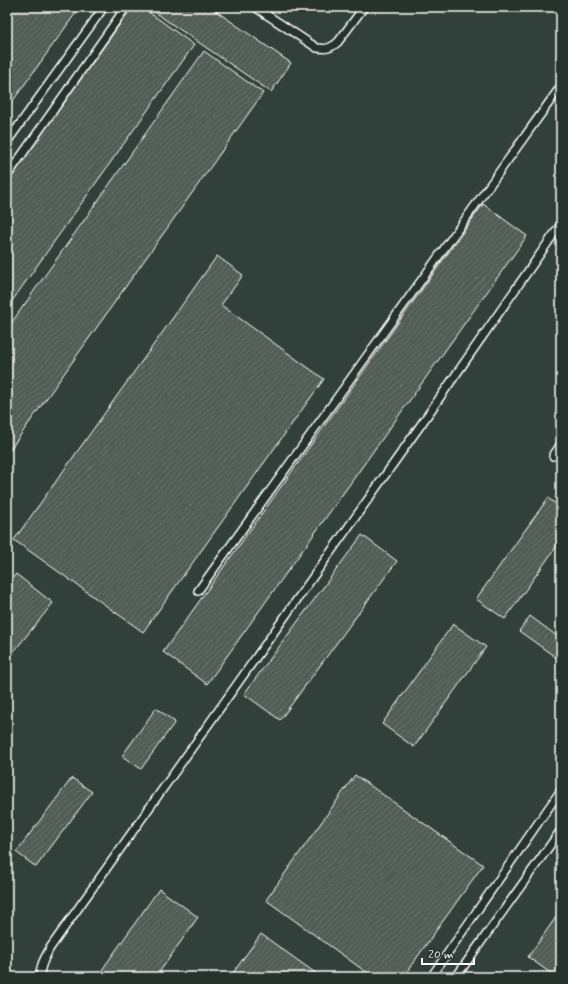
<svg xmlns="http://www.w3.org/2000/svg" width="568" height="984" font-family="Mynerve,sans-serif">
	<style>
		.built { fill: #333f3a }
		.building { fill: url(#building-hatch); stroke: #fff }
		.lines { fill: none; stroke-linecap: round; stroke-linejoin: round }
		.lane-casing { stroke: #fff; stroke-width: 10 }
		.lane { stroke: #26332d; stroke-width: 7 }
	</style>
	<defs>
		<pattern id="building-hatch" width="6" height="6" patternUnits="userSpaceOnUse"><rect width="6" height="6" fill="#515c57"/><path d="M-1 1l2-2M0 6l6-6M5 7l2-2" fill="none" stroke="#6b7470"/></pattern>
	</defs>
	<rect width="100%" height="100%" fill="#26332d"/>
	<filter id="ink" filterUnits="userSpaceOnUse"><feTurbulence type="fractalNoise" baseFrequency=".025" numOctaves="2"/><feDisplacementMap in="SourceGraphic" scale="8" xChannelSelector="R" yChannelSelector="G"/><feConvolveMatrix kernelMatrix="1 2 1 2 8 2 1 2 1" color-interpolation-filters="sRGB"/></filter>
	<g filter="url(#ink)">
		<rect class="built" x="7" y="7" width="554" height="970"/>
		<g class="building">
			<path d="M 7,7 L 80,7 L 7,109 Z"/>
			<path d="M 132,7 L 142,7 L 194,45 L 7,308 L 7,183 Z"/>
			<path d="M 147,7 L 210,7 L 291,63 L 271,92 Z"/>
			<path d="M 204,51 L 263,93 L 7,454 L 7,329 Z"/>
			<path d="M 483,204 L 527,236 L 207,684 L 163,652 Z"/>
			<path d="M 217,256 L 243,275 L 221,305 L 324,379 L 143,632 L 14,540 Z"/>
			<path d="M 548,498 L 561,508 L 561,540 L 505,619 L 476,599 Z"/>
			<path d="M 362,535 L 397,561 L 280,720 L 244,694 Z"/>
			<path d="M 16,574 L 53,603 L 7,660 L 7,585 Z"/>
			<path d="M 530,616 L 561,639 L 561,661 L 519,631 Z"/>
			<path d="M 453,624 L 486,647 L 414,747 L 382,724 Z"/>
			<path d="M 156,708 L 175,722 L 141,769 L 122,756 Z"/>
			<path d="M 355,775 L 483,865 L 403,977 L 373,977 L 266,900 Z"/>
			<path d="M 72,778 L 92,792 L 36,867 L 16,852 Z"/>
			<path d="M 159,889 L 198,917 L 156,977 L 97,977 Z"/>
			<path d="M 561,910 L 561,977 L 556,977 L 528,957 Z"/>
			<path d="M 261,934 L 321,977 L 230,977 Z"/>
		</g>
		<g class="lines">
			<g class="lane-casing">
				<g id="lane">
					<path d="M 255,7 L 317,48 C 326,49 330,49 338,42 L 364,7"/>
					<path d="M 7,142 L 104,7"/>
					<path d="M 7,176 L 126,7"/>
					<path d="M 553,456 L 561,444"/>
					<path d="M 198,591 L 561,86"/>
					<path d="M 41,977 C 38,968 46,956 50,948 L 420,426 L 561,224"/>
					<path d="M 431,977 L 561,790"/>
					<path d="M 456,977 L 561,830"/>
				</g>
			</g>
			<use href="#lane" class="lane"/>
		</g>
	</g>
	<rect width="568" height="984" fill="none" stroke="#26332d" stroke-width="24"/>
	<rect x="12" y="12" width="544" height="960" fill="none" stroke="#fff" stroke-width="1.5" filter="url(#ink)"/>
	<path d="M422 958v6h52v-6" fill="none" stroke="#ffffff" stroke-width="2"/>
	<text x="428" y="958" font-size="12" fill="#ffffff" stroke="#26332d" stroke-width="3" paint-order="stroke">20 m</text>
</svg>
